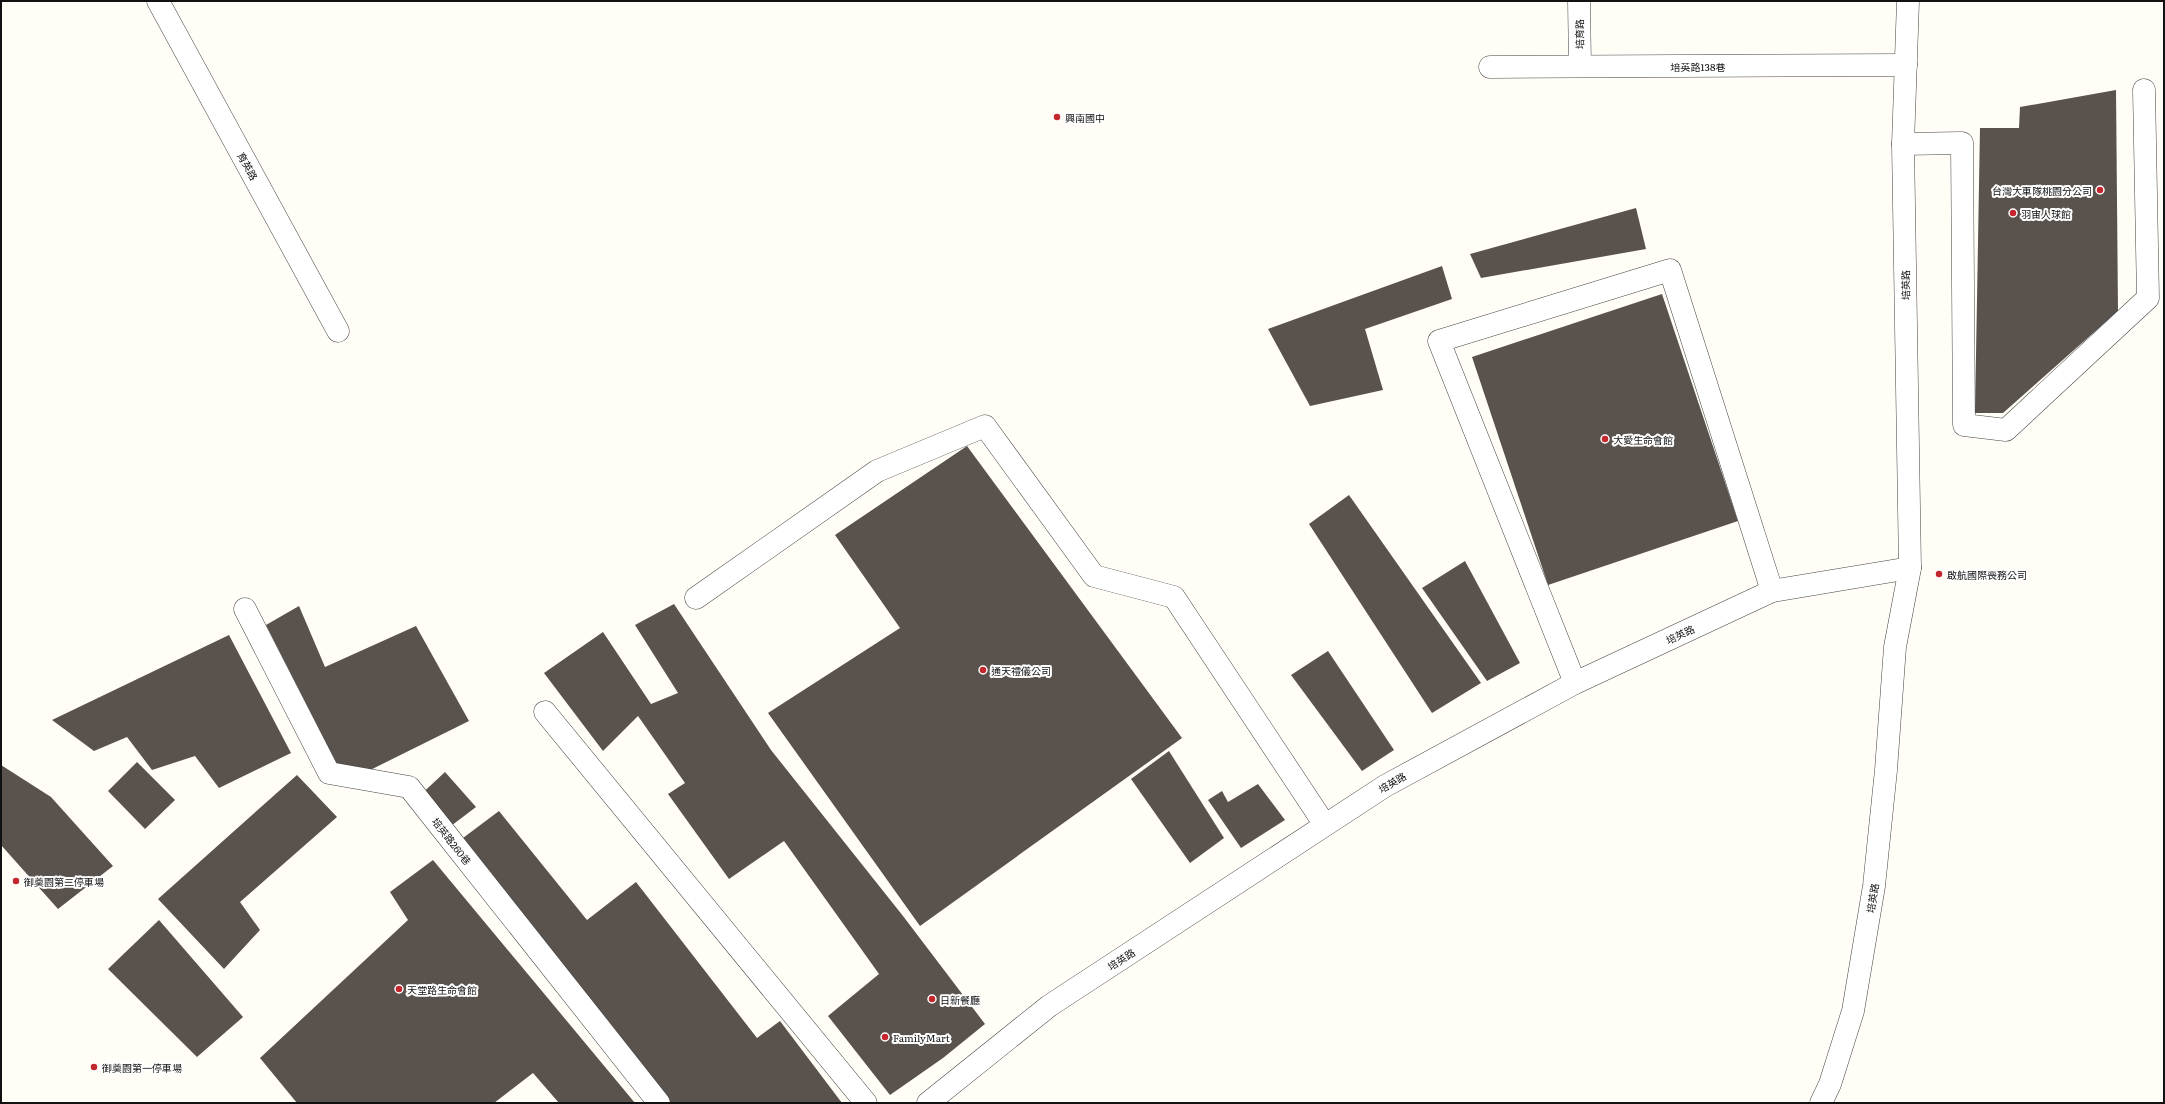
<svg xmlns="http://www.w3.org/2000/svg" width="2165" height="1104" font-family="Literata,'Noto Sans TC',serif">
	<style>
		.building { fill: #5a524d }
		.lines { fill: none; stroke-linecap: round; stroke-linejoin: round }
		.minor-casing { stroke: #444; stroke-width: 23 }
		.minor { stroke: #fff; stroke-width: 22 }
		.poi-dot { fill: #c4262e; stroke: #fff; stroke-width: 1.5 }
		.labels { text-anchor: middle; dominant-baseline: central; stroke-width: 4; stroke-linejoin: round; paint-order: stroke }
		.street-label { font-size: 10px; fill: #111; stroke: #fff }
		.poi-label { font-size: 10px; fill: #111; stroke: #fff; text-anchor: start }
	</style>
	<rect width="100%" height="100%" fill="#fffdf5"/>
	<g class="building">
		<path d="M 2116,90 L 2118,311 L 2003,413 L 1975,413 L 1980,128 L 2019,128 L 2020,107 Z"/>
		<path d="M 1636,208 L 1646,249 L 1481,278 L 1470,254 Z"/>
		<path d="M 1442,266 L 1452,299 L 1365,329 L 1383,390 L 1310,406 L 1268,329 Z"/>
		<path d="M 1662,294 L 1738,521 L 1548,585 L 1472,357 Z"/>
		<path d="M 967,446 L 1182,738 L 920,926 L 768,713 L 900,628 L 835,535 Z"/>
		<path d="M 1349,495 L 1481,683 L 1432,713 L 1309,524 Z"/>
		<path d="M 1465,561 L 1520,663 L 1487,681 L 1422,588 Z"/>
		<path d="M 674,604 L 771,750 L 903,916 L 985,1024 L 943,1058 L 890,1095 L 828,1016 L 879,974 L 784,841 L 729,879 L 668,794 L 685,783 L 638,716 L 603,751 L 544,673 L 603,632 L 651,704 L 678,693 L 635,625 Z"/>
		<path d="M 299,606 L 325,667 L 416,626 L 469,721 L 346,782 L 266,625 Z"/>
		<path d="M 229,635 L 291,753 L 219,788 L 195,756 L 152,770 L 127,737 L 94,751 L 52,720 Z"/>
		<path d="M 1328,651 L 1394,750 L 1362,771 L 1291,675 Z"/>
		<path d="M 1169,751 L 1224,838 L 1190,863 L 1131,779 Z"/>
		<path d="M 137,762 L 175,800 L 145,829 L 108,791 Z"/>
		<path d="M 1,765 L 51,797 L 113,866 L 58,909 L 1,845 Z"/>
		<path d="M 445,772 L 476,807 L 443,832 L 415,800 Z"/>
		<path d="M 297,775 L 337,817 L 240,902 L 260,930 L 224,969 L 158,899 Z"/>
		<path d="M 1258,784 L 1285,820 L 1241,848 L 1208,800 L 1222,791 L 1228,802 Z"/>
		<path d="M 499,811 L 587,920 L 636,882 L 757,1038 L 780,1021 L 842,1103 L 669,1103 L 459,841 Z"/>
		<path d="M 433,860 L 635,1103 L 559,1103 L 533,1073 L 494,1103 L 297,1103 L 260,1058 L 408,920 L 390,892 Z"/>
		<path d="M 159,920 L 243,1017 L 197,1057 L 108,969 Z"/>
	</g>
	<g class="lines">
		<g class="minor-casing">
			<g id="minor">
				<path d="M 158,1 L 338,331"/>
				<path d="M 1579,1 L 1580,66"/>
				<path d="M 1490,67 L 1906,65"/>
				<path d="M 1903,144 L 1962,143 L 1964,425 L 2006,430 L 2148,298 L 2144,90"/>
				<path d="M 696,598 L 877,471 L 985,426 L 1094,576 L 1174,597 L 1325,825"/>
				<path d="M 245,609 L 329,773 L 409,787 L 659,1103"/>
				<path d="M 1575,683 L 1439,341 L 1670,270 L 1772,591"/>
				<path d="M 545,712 L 866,1103"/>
				<path d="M 928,1103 L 1049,1006 L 1385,786 L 1575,683 L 1772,591 L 1910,568"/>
				<path d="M 1821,1103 L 1830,1084 L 1853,1011 L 1874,886 L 1886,770 L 1895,647 L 1910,568 L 1903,144 L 1908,1"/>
			</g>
		</g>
		<use href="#minor" class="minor"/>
	</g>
	<g class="poi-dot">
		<circle cx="1057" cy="117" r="4"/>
		<circle cx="2100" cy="190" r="4"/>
		<circle cx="2013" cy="213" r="4"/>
		<circle cx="1605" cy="439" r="4"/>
		<circle cx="1939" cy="574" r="4"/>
		<circle cx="983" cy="670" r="4"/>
		<circle cx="16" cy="881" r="4"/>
		<circle cx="399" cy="989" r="4"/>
		<circle cx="932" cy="999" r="4"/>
		<circle cx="885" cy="1037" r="4"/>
		<circle cx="94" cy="1067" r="4"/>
	</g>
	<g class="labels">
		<g class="street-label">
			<text transform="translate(1579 34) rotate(-91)">培育路</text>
			<text x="1698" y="66">培英路138巷</text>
			<text transform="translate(248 166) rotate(61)">育英路</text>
			<text transform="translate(1905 285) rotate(-91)">培英路</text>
			<text transform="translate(1680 634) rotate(-25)">培英路</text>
			<text transform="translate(1392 782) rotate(-30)">培英路</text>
			<text transform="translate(452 841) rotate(52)">培英路260巷</text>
			<text transform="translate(1872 898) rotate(-81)">培英路</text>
			<text transform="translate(1121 959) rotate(-33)">培英路</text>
		</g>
		<g class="poi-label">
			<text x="1065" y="117">興南國中</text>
			<text x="2092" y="190" text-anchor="end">台灣大車隊桃園分公司</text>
			<text x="2021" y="213">羽宙人球館</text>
			<text x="1613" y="439">大愛生命會館</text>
			<text x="1947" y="574">啟航國際喪務公司</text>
			<text x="991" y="670">通天禮儀公司</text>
			<text x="24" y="881">御奠園第二停車場</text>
			<text x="407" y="989">天堂路生命會館</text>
			<text x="940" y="999">日新餐廳</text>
			<text x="893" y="1037">FamilyMart</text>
			<text x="102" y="1067">御奠園第一停車場</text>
		</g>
	</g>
	<rect width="2165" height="1104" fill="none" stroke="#111111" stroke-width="4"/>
</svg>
